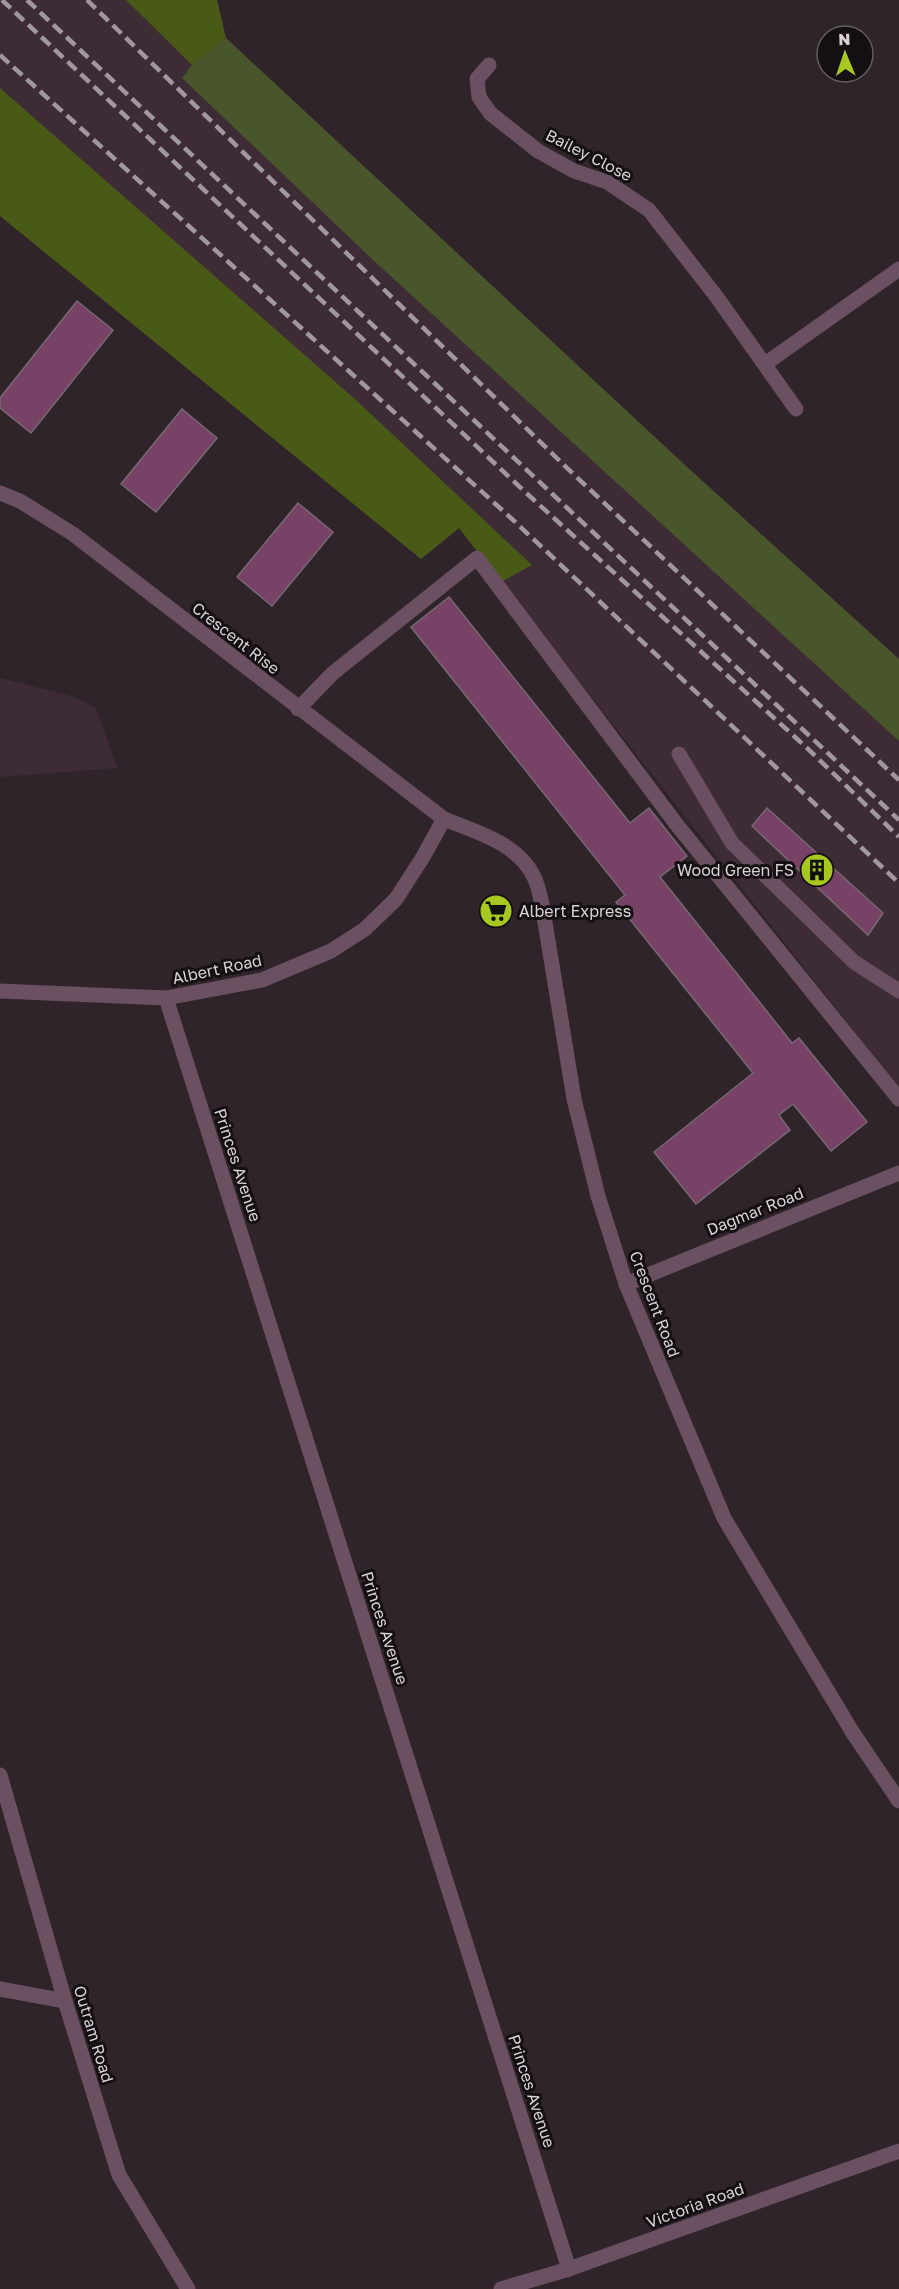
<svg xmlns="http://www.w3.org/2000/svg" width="899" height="2289" font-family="'Golos Text',sans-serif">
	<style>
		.built { fill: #3d2b36 }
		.green { fill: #49552a }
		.forest { fill: #495916 }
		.building { fill: #784166; stroke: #776972; stroke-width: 1.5 }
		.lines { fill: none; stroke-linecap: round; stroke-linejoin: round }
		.minor { stroke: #6a5060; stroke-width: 15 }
		.rail { stroke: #a1989e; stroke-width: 4.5; stroke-dasharray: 12 6; stroke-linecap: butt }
		.labels { text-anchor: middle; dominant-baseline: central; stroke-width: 6; stroke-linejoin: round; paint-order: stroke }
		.street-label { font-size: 16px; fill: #d9d1d6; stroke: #140f12 }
		.poi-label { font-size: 16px; fill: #d9d1d6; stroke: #140f12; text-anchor: end }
	</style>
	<rect width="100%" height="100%" fill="#30242b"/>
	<g class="built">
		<path d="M 0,0 L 217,0 L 226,38 L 686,466 L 899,659 L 899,1088 L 459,529 L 421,559 L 0,216 Z"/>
		<path d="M 0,678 L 71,696 L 96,708 L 117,768 L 0,777 Z"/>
	</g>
	<path class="green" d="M 226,38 L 686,466 L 899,659 L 899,741 L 373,260 L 182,78 L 192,65 Z"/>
	<g class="forest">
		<path d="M 126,0 L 217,0 L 226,38 L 192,65 Z"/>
		<path d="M 0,88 L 356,400 L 532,565 L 501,582 L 459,528 L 421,559 L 0,216 Z"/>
	</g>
	<g class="building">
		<path d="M 77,301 L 113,330 L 31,433 L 0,408 L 0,398 Z"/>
		<path d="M 182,409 L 217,438 L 156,512 L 121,484 Z"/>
		<path d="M 298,503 L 333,532 L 272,606 L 237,577 Z"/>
		<path d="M 449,597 L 630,823 L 649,808 L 687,856 L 660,877 L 792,1043 L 799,1038 L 867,1122 L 831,1151 L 793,1104 L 779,1115 L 790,1130 L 696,1204 L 654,1152 L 753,1073 L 616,902 L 625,895 L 411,627 Z"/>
		<path d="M 767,808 L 883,913 L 868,935 L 752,826 Z"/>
	</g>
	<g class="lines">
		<g class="minor">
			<path d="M 489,65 L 477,79 L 479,97 L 490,113 L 538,151 L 574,171 L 607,182 L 649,210 L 716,296 L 796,409"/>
			<path d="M 765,364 L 899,269"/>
			<path d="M 0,493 L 20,501 L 73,534 L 444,819 C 476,832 518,843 534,877 C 538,885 540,895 542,904 L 574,1099 L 598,1196 L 626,1284 L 724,1518 L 853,1733 L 899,1801"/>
			<path d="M 298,709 L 333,673 L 477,558 L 677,825 L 899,1099"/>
			<path d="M 679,754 L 732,843 L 854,962 L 899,991"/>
			<path d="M 0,991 L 166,998 L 262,980 L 331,951 L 365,929 L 396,899 L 423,857 L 444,819"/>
			<path d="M 166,998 L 569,2269"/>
			<path d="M 626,1284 L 899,1173"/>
			<path d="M 0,1775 L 65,2001 L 119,2175 L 188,2289"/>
			<path d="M 0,1989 L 65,2001"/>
			<path d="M 501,2289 L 569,2269 L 899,2151"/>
		</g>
		<g class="rail">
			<path d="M 2,0 L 523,490 L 806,747 L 899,837"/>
			<path d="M 27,0 L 899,820"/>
			<path d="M 87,0 L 567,468 L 899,780"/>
			<path d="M 0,55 L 512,519 L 899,883"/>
		</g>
	</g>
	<defs>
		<g id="building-disc" transform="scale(1.725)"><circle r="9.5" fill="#a6c821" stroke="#140f12"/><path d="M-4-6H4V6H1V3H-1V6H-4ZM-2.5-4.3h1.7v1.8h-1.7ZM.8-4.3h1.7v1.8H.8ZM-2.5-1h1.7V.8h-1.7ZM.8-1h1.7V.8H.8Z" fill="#111"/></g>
		<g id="supermarket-disc" transform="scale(1.725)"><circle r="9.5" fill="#a6c821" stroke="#140f12"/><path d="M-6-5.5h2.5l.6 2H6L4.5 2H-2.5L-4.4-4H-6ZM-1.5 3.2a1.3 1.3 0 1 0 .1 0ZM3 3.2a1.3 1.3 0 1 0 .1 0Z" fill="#111"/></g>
	</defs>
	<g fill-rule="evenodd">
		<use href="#building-disc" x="817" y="870"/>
		<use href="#supermarket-disc" x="496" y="911"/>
	</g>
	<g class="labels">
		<g class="street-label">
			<text transform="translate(589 155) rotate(27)">Bailey Close</text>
			<text transform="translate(236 638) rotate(38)">Crescent Rise</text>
			<text transform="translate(217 969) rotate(-12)">Albert Road</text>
			<text transform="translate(238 1165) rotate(72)">Princes Avenue</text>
			<text transform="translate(755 1211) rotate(-22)">Dagmar Road</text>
			<text transform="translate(655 1304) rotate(69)">Crescent Road</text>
			<text transform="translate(385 1628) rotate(72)">Princes Avenue</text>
			<text transform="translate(94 2034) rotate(73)">Outram Road</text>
			<text transform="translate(532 2091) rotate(72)">Princes Avenue</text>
			<text transform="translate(695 2205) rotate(-20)">Victoria Road</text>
		</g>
		<g class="poi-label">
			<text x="794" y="870">Wood Green FS</text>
			<text x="519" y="911" text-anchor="start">Albert Express</text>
		</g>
	</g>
	<g transform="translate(845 54) rotate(358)"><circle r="28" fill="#140f12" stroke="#635d60" stroke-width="1.5"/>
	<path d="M0-4.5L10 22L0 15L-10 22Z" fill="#a6c821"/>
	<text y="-9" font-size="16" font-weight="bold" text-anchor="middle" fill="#d9d1d6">N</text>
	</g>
</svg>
